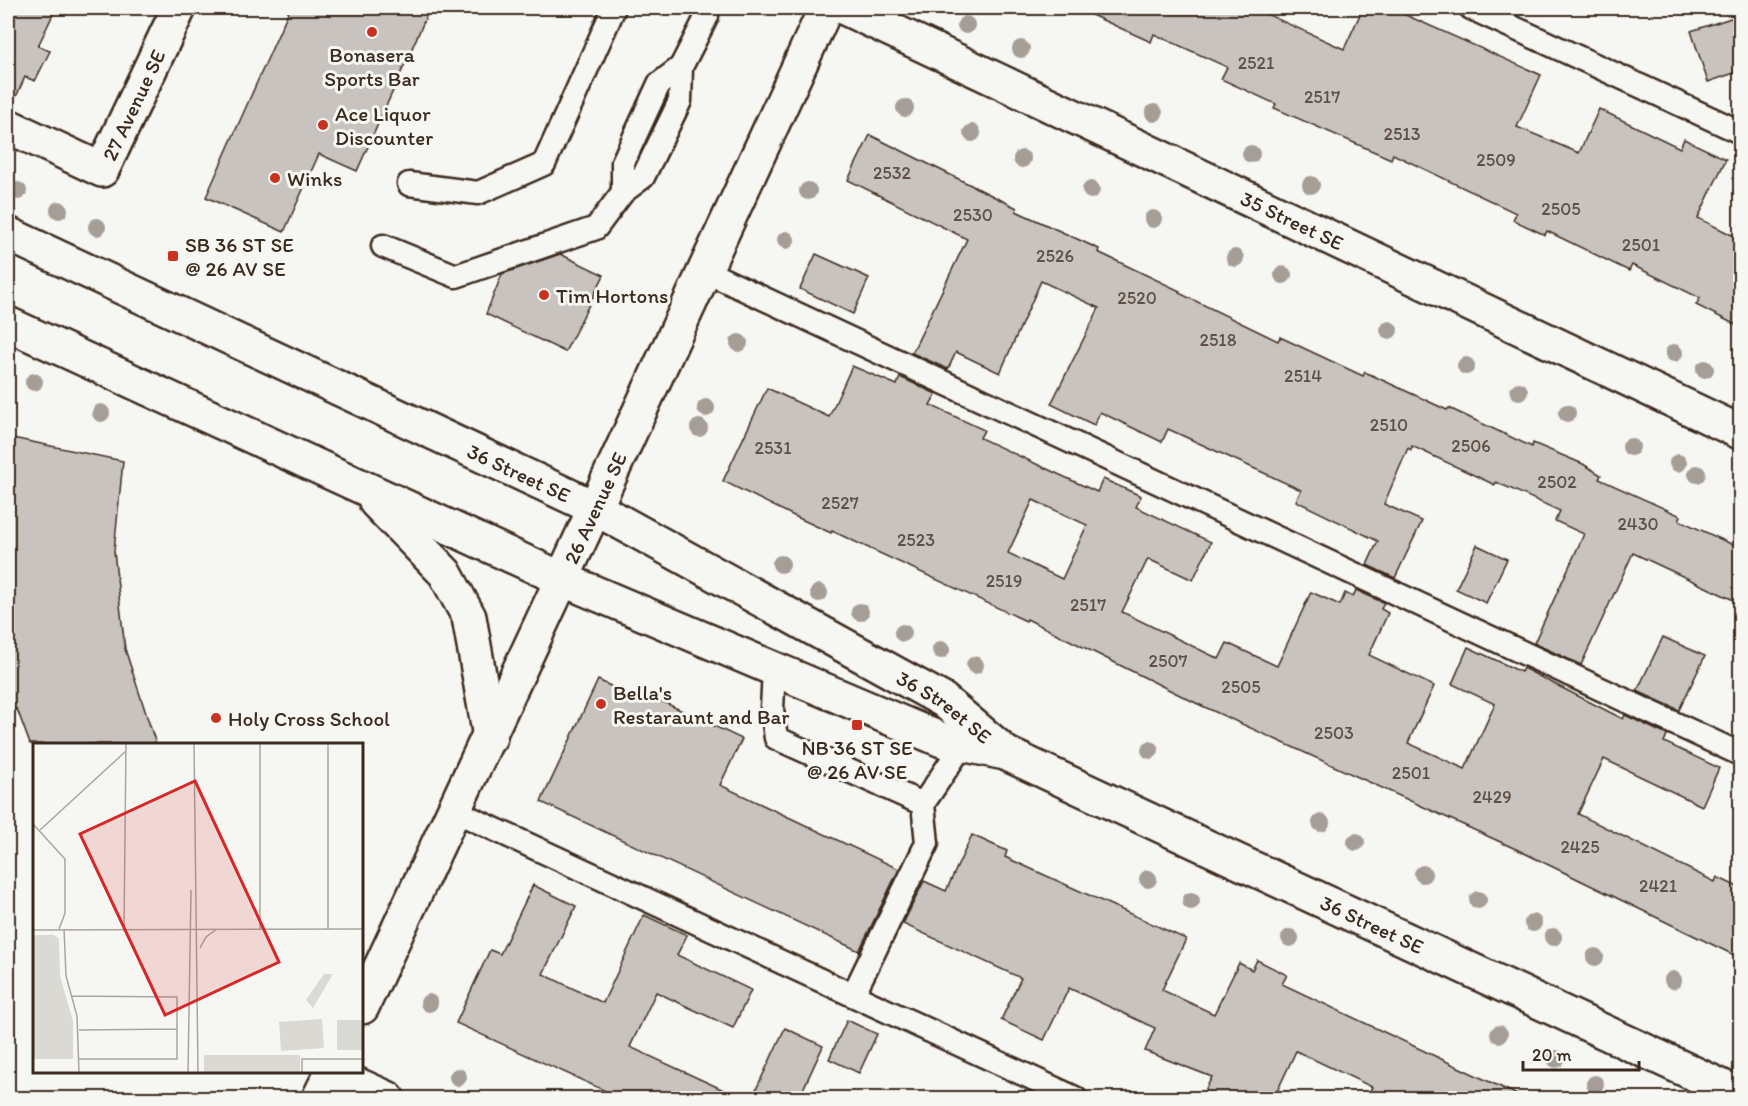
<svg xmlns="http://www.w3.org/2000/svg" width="1748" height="1106" font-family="Itim,sans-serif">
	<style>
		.building { fill: #c8c3be; stroke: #3b2a1e; stroke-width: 1.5; fill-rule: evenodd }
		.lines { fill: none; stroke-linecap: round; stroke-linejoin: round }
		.lane-casing { stroke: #3b2a1e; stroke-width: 27 }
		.street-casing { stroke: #3b2a1e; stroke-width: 38 }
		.secondary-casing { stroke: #3b2a1e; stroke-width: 38 }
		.lane { stroke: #f6f6f2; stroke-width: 22 }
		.street { stroke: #f6f6f2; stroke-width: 33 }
		.secondary { stroke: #f6f6f2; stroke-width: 33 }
		.tree { fill: #a59e96 }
		.poi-dot { fill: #c8321e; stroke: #f6f6f2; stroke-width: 2 }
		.labels { text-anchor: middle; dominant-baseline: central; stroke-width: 6; stroke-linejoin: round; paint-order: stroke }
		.number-label { font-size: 18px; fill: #5e5046 }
		.poi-label { font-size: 21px; fill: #3b2a1e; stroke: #f6f6f2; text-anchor: start }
		.street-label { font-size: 21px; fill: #3b2a1e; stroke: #f6f6f2 }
		.inset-road { fill: none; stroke: #aba49d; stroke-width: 1.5 }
		.view { fill: #d62828; fill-opacity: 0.15; stroke: #d62828; stroke-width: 3 }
		.inset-edge { fill: none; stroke: #3b2a1e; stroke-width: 3 }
	</style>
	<rect width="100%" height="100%" fill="#f6f6f2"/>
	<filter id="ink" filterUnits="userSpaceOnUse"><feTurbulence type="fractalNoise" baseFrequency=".0167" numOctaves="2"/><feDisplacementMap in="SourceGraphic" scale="12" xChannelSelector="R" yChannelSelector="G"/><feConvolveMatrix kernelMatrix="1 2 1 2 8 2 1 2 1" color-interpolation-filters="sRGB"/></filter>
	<g filter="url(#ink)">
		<g class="building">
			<path d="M 8,8 L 56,8 L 38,46 L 50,51 L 35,81 L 25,77 L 11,108 L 8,107 Z"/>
			<path d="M 290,8 L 430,8 L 357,171 L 319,154 L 284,232 L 206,197 Z"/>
			<path d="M 1076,8 L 1253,8 L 1344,49 L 1363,8 L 1390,8 L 1541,75 L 1517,127 L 1579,153 L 1599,109 L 1680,148 L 1684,139 L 1726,159 L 1698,218 L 1740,239 L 1740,327 L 1696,305 L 1700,298 L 1632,265 L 1629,271 L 1547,231 L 1545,235 L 1513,220 L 1516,213 L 1393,154 L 1391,159 L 1274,108 L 1276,104 L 1221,79 L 1227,67 L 1154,34 L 1151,42 Z"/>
			<path d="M 1734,17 L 1740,36 L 1740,71 L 1708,82 L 1691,31 Z"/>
			<path d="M 870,135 L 1017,208 L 1016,211 L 1099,249 L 1098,252 L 1180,291 L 1179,293 L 1278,341 L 1280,337 L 1363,376 L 1365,372 L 1447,410 L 1449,408 L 1532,447 L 1533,443 L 1583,464 L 1601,475 L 1599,479 L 1681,516 L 1679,520 L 1740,548 L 1740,603 L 1633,553 L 1581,665 L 1534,643 L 1584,534 L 1555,521 L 1560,511 L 1496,482 L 1495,485 L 1412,446 L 1411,450 L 1408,448 L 1384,504 L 1422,521 L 1395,578 L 1367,565 L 1378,541 L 1296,501 L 1301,490 L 1168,429 L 1162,442 L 1100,412 L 1094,425 L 1051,404 L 1099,308 L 1041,281 L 1000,373 L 956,352 L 948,369 L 912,353 L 967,239 L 848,180 Z"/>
			<path d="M 560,254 L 604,275 L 565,352 L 486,314 L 502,274 Z"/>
			<path d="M 816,254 L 869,278 L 853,314 L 800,289 Z"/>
			<path d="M 852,366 L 897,385 L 900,377 L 936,394 L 930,405 L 984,430 L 980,438 L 1097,492 L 1103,479 L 1141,496 L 1136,507 L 1211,542 L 1193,580 L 1148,559 L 1122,612 L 1219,659 L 1227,643 L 1277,666 L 1311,592 L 1340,605 L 1345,593 L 1353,597 L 1356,590 L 1384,603 L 1381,609 L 1388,613 L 1369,655 L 1434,686 L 1408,743 L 1465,769 L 1495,704 L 1452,684 L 1468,647 L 1521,672 L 1523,668 L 1623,719 L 1625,715 L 1667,735 L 1664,742 L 1719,768 L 1702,806 L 1604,759 L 1578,814 L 1715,882 L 1717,877 L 1740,888 L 1740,958 L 1518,850 L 1198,704 L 1027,619 L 1026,621 L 832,531 L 831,533 L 792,515 L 723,481 L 767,388 L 829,417 ZM 1033,500 L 1087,525 L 1062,579 L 1008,553 Z"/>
			<path d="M 8,437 L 123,461 L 114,551 L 125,649 L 156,744 L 30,744 L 17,709 L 8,712 Z"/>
			<path d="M 1477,545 L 1507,559 L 1486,603 L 1456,589 Z"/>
			<path d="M 1663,637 L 1705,656 L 1679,710 L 1637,691 Z"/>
			<path d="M 598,680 L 635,698 L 638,690 L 742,739 L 720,785 L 899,869 L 859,951 L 541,802 Z"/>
			<path d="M 972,835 L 1007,851 L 1005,857 L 1186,939 L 1162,990 L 1214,1014 L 1239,963 L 1252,970 L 1257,960 L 1287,975 L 1282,984 L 1524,1098 L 1366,1098 L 1372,1087 L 1296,1051 L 1274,1098 L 1201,1098 L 1212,1077 L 1145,1051 L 1155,1028 L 1069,988 L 1044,1040 L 1001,1020 L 1021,978 L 903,924 L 924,881 L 946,891 Z"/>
			<path d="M 533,885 L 576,906 L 543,974 L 603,1003 L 644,915 L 687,935 L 677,955 L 751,990 L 733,1028 L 656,992 L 630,1047 L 741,1098 L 621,1098 L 456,1023 L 490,950 L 500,954 Z"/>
			<path d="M 847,1020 L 877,1034 L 859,1073 L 829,1059 Z"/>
			<path d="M 785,1028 L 823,1046 L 799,1098 L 752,1098 Z"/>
		</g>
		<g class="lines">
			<g class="lane-casing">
				<g id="lane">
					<path d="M 1471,8 L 1740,132"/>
					<path d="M 409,184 L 478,193 L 544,164 L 614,8"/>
					<path d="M 623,192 L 623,162 L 659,84 L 681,67"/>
					<path d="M 383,246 L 456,276 L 596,228 L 623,192 L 643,177 L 680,101 L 681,67 L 707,16 L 706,8"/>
					<path d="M 705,271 L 1740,754"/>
					<path d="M 774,669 L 772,709 L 776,738 L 923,804 L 963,744"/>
					<path d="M 453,810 L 1075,1098"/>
					<path d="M 853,995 L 927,843 L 923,804"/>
				</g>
			</g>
			<g class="street-casing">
				<g id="street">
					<path id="s1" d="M 845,8 L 1740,432"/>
					<path id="s2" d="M 8,126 L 102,170 L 179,8"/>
					<path d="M 562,579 L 595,508"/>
					<path d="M 331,1073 L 387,1098"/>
				</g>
			</g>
			<g class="secondary-casing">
				<g id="secondary">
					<path id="s3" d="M 8,234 L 595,508 L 943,700 L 1002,750"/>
					<path id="s4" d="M 8,324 L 562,579 L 942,740 L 1005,753 L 1740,1095"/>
					<path d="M 376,502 L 445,573 L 469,617 L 490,737"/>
					<path d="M 595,508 L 826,8"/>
					<path d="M 362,1007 L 562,579"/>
					<path d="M 319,1098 L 332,1072"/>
				</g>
			</g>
			<use href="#lane" class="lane"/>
			<use href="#street" class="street"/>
			<use href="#secondary" class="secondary"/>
		</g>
		<g class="tree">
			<circle cx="966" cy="25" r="9"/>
			<circle cx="1021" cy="49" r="9"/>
			<circle cx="905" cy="108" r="9"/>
			<circle cx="1154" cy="113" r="9"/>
			<circle cx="972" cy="133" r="9"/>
			<circle cx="1251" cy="154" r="9"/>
			<circle cx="1022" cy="159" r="9"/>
			<circle cx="1311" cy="185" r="9"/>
			<circle cx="1091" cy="190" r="9"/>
			<circle cx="18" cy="191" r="9"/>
			<circle cx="808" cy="191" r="9"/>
			<circle cx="59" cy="210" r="9"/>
			<circle cx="1153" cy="219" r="9"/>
			<circle cx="97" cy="227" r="9"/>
			<circle cx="786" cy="240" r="9"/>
			<circle cx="1235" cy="258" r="9"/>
			<circle cx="1283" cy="275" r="9"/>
			<circle cx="1389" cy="330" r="9"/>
			<circle cx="739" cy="343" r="9"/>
			<circle cx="1674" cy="353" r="9"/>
			<circle cx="1466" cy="366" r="9"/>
			<circle cx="1705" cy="369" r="9"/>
			<circle cx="34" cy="382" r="9"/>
			<circle cx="1519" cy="391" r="9"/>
			<circle cx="706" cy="408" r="9"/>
			<circle cx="101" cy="413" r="9"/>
			<circle cx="1567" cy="413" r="9"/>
			<circle cx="699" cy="428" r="9"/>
			<circle cx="1631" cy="447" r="9"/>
			<circle cx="1678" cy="463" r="9"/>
			<circle cx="1697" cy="474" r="9"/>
			<circle cx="781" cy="564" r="9"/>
			<circle cx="819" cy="593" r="9"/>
			<circle cx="860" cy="612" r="9"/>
			<circle cx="903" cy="633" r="9"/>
			<circle cx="941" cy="650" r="9"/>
			<circle cx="975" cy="665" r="9"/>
			<circle cx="1150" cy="750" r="9"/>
			<circle cx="1321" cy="823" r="9"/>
			<circle cx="1356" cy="842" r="9"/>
			<circle cx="1423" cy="874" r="9"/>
			<circle cx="1148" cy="879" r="9"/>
			<circle cx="1478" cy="900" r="9"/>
			<circle cx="1191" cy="901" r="9"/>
			<circle cx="1533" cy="923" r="9"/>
			<circle cx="1553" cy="937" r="9"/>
			<circle cx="1290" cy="938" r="9"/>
			<circle cx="1595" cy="957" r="9"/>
			<circle cx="1673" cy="980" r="9"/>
			<circle cx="429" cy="1003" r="9"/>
			<circle cx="1499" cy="1034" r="9"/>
			<circle cx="1556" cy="1059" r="9"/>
			<circle cx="458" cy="1077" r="9"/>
			<circle cx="1595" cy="1084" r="9"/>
		</g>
	</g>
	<g class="poi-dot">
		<circle cx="372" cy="32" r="6"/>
		<circle cx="323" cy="125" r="6"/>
		<circle cx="275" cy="178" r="6"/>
		<rect x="167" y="250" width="12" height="12" rx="3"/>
		<circle cx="544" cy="295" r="6"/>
		<circle cx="601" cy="704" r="6"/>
		<circle cx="216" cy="718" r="6"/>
		<rect x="851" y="719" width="12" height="12" rx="3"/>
	</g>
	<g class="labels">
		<g class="number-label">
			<text x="1256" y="63">2521</text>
			<text x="1322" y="97">2517</text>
			<text x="1402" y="134">2513</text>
			<text x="1496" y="160">2509</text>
			<text x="892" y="173">2532</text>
			<text x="1561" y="209">2505</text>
			<text x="973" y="215">2530</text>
			<text x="1641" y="245">2501</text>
			<text x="1055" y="256">2526</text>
			<text x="1137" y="298">2520</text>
			<text x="1218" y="340">2518</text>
			<text x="1303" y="376">2514</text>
			<text x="1389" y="425">2510</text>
			<text x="1471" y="446">2506</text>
			<text x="773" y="448">2531</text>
			<text x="1557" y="482">2502</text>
			<text x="840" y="503">2527</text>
			<text x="1638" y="524">2430</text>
			<text x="916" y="540">2523</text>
			<text x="1004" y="581">2519</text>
			<text x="1088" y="605">2517</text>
			<text x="1168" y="661">2507</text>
			<text x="1241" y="687">2505</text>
			<text x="1334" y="733">2503</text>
			<text x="1411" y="773">2501</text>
			<text x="1492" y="797">2429</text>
			<text x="1580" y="847">2425</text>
			<text x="1658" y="886">2421</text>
		</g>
		<g class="poi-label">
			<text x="372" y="54" text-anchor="middle">Bonasera<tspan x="372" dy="24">Sports Bar</tspan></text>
			<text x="335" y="113">Ace Liquor<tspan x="335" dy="24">Discounter</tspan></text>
			<text x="287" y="178">Winks</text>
			<text x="185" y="244">SB 36 ST SE<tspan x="185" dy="24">@ 26 AV SE</tspan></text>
			<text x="556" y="295">Tim Hortons</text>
			<text x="613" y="692">Bella's<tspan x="613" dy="24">Restaraunt and Bar</tspan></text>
			<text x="228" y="718">Holy Cross School</text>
			<text x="857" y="747" text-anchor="middle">NB 36 ST SE<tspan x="857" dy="24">@ 26 AV SE</tspan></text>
		</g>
		<g class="street-label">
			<text stroke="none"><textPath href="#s2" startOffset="176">27 Avenue SE</textPath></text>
			<text stroke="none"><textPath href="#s1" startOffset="495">35 Street SE</textPath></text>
			<text stroke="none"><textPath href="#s3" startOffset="564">36 Street SE</textPath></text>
			<text transform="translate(595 508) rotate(-65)">26 Avenue SE</text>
			<text stroke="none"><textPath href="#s3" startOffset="1050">36 Street SE</textPath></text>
			<text stroke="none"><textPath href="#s4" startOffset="1492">36 Street SE</textPath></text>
		</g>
	</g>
	<g transform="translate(33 743)">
		<rect width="330" height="330" fill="#f6f6f2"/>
		<path d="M 0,192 L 21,192 L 26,196 L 27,233 L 40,278 L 40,316 L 0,316 ZM 291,231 L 300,231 L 280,265 L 273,257 ZM 289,276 L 291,305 L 248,308 L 246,279 ZM 304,277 L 330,277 L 330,307 L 304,307 ZM 171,312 L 267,312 L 267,330 L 171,330 Z" fill="#dad9d3"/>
		<path class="inset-road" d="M 161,0 L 165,330M 0,81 L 32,116 L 32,170 L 26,186M 7,87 L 93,8M 31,186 L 33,233 L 44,273 L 46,330M 91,186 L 93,0M 227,186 L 227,0M 295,186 L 295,0M 0,187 L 330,186M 167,205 L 173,194 L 184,186M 38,253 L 144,254 L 144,316 L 46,316M 46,287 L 144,286M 155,330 L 158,147M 269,330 L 269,316 L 330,316"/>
		<path class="view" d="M 162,38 L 246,219 L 132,272 L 47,91 Z"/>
		<rect width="330" height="330" class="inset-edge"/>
	</g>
	<rect width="1748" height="1106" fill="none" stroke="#f6f6f2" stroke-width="30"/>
	<rect x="15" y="15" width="1718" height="1076" fill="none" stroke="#3b2a1e" stroke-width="2" filter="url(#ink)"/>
	<path d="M1523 1061v9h116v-9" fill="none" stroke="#3b2a1e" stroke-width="3"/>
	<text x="1532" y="1061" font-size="18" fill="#3b2a1e" stroke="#f6f6f2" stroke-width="4.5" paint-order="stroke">20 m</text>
</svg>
